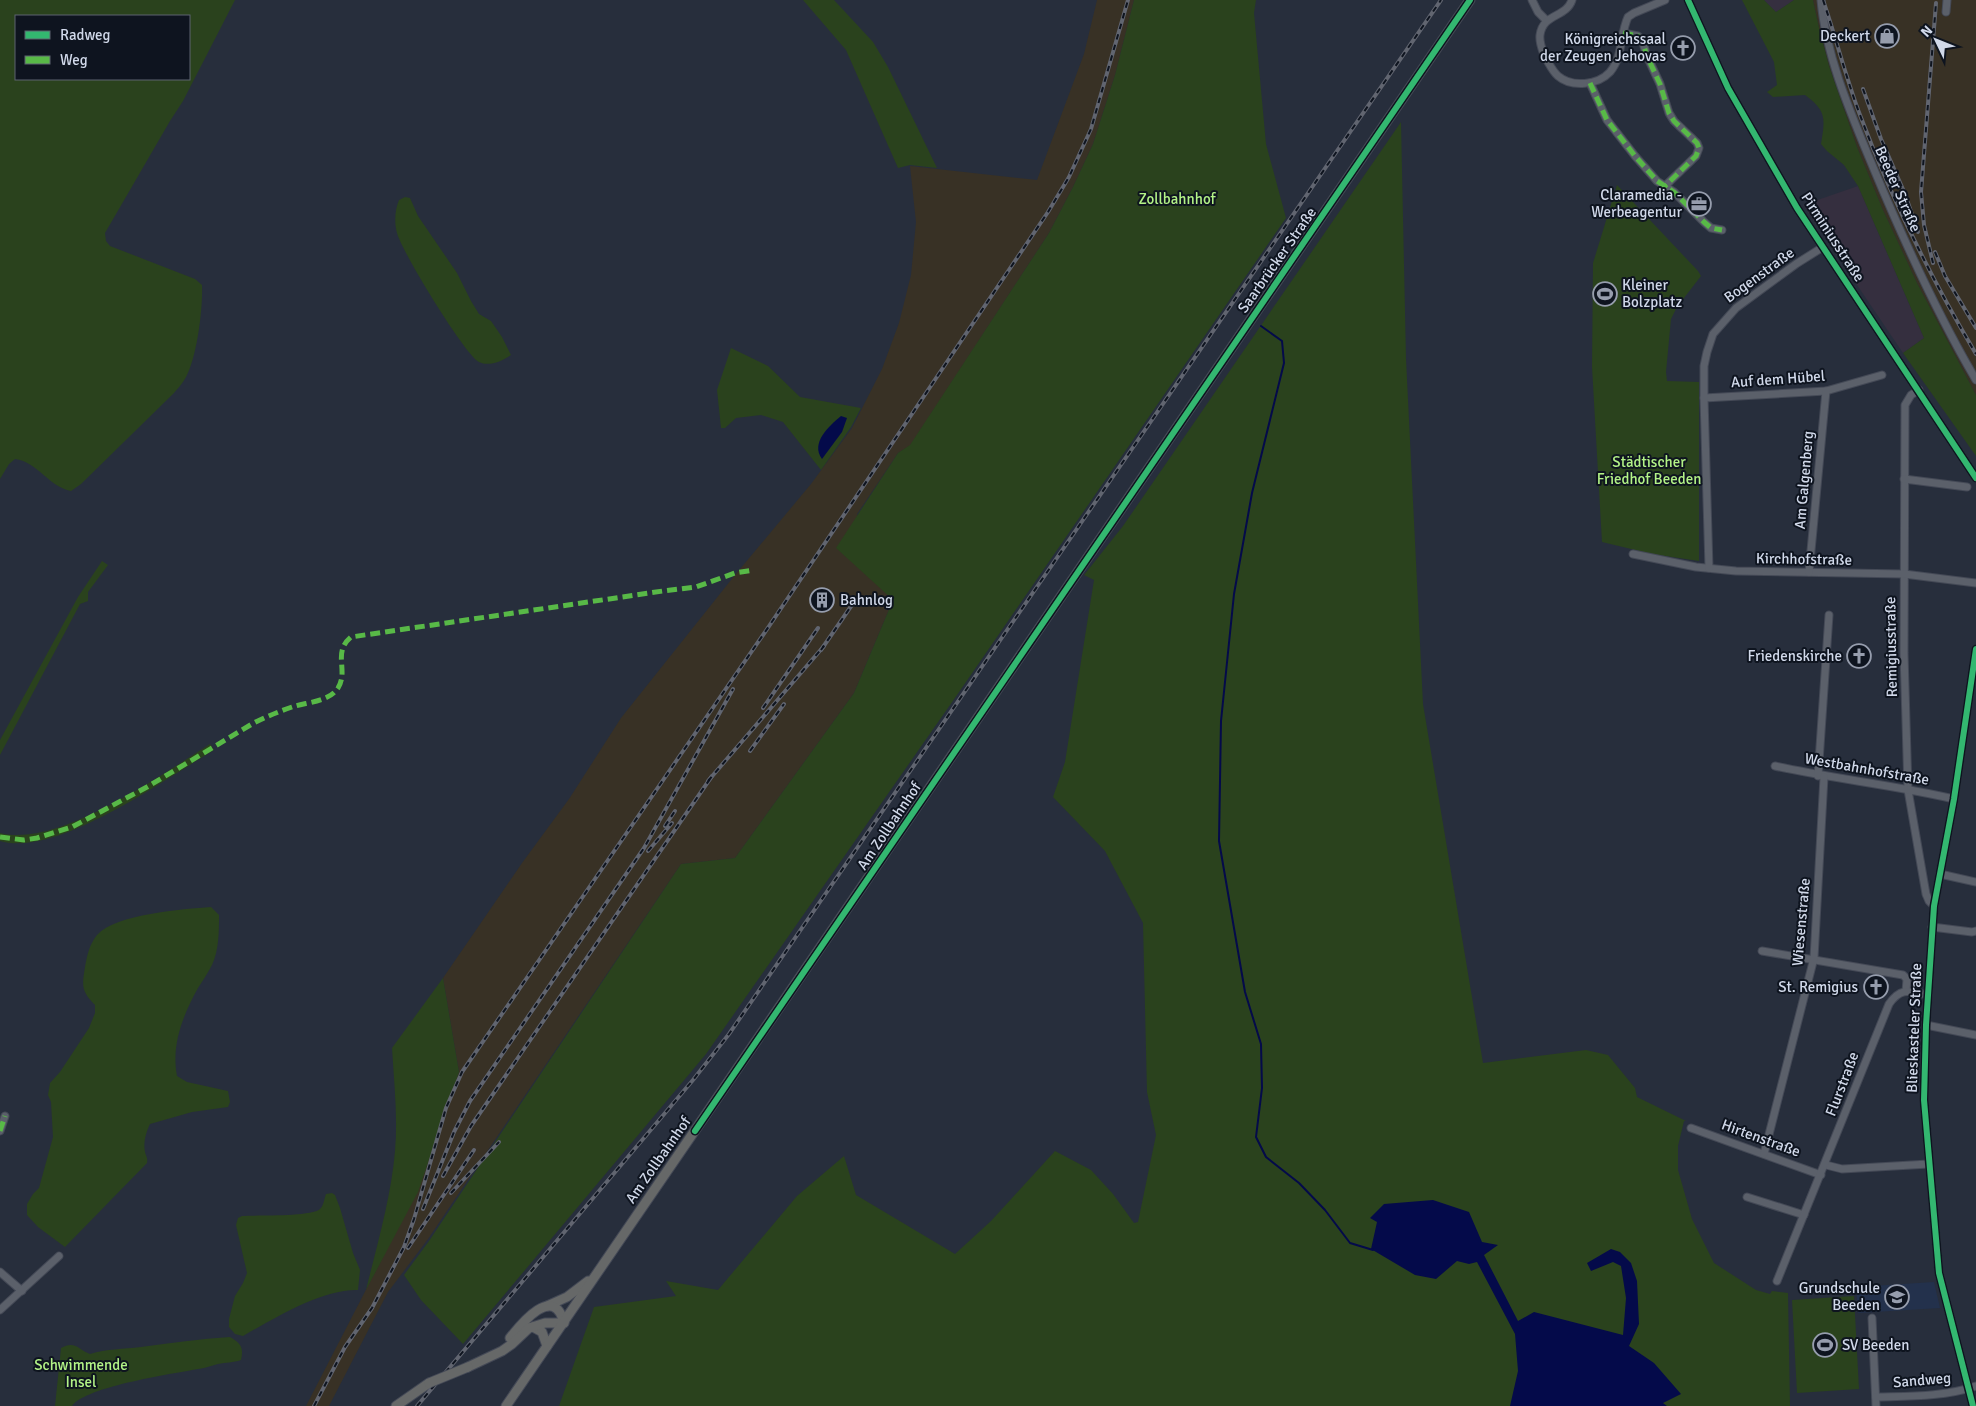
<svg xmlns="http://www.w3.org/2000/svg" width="1976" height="1406" font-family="Signika,sans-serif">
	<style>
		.commercial { fill: #352f3f }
		.industrial { fill: #383125 }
		.built { fill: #23314c }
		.green { fill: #2a421d; fill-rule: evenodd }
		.water { fill: #040a4a }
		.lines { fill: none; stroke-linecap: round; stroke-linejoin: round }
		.stream { stroke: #040a4a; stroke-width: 2 }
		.minor-casing { stroke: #444956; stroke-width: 9 }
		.major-casing { stroke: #444956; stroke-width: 11 }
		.minor { stroke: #5b606a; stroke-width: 7 }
		.major { stroke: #666868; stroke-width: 9 }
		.rail-casing { stroke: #616570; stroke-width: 4 }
		.rail { stroke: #0e141f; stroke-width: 2; stroke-dasharray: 5.5; stroke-linecap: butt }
		.major-bridge-casing { stroke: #444956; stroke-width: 11; stroke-linecap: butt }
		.major-bridge { stroke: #666868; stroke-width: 9 }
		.quiet { stroke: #58b947; stroke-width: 5; stroke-dasharray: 10 5; stroke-linecap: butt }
		.cycleway-casing { stroke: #0e141f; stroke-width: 9 }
		.cycleway { stroke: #33b770; stroke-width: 6 }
		.labels { text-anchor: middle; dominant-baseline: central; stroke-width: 4; stroke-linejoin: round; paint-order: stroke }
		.poi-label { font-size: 15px; fill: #d1d9ea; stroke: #0e141f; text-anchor: end }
		.street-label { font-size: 15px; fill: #d1d9ea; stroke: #0e141f }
		.park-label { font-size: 15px; fill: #b3f387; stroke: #0e141f }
	</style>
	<rect width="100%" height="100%" fill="#272e3c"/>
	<g class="commercial">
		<path d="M 1764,0 L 1794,0 L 1776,12 Z"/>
		<path d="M 1858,186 L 1924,338 L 1903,353 L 1803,205 Z"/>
	</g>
	<g class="industrial">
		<path d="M 1097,0 L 1134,0 L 1115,75 L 1093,144 L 1073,187 L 1049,233 L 910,446 L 898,453 L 857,514 L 893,600 L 854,693 L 735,858 L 681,864 L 428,1239 L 388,1292 L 329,1406 L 306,1406 L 387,1249 L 459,1072 L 443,978 L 522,863 L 569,799 L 621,718 L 735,575 L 811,484 L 852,428 L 882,369 L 899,323 L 911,275 L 916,222 L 910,166 L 1037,180 L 1084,54 Z"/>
		<path d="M 1813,0 L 1976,0 L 1976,395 L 1917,283 L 1883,210 L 1857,147 L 1829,66 L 1819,28 Z"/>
	</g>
	<path class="built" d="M 1934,1282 L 1940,1308 L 1858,1313 L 1856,1287 Z"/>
	<g class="green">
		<path d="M 0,0 L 235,0 L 183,101 L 170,121 L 105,233 L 106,241 L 110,246 L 195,279 L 202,285 C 203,309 197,357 186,377 C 183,383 178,388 174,393 L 81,484 L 71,491 C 49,487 38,462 15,459 L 9,464 L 0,479 ZM 16,16 L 189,16 L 189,79 L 16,79 Z"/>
		<path d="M 803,0 L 834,0 L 873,42 L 888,67 L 937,168 L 910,165 L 898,168 L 846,50 Z"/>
		<path d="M 1134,0 L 1256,0 L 1254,13 L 1266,144 L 1286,218 L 957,695 L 706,1054 L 463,1344 L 421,1300 L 404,1275 L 429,1241 L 681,864 L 735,858 L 854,693 L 893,600 L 836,548 L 898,453 L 910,445 L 1049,233 L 1073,187 L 1093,144 L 1115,75 Z"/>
		<path d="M 1742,0 L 1764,0 L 1776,12 L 1794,0 L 1813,0 L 1819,28 L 1829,66 L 1857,147 L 1883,210 L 1917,283 L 1976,395 L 1976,456 L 1903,353 L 1924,338 L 1858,186 L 1844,165 L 1827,151 L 1821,144 C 1825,119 1827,111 1805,95 L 1773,97 L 1767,92 L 1777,85 L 1774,62 Z"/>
		<path d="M 1401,122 L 1406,359 L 1423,704 L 1483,1063 L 1586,1050 L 1608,1055 L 1635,1088 L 1637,1097 L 1686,1121 L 1684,1121 L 1678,1146 L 1678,1170 L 1692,1219 L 1714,1263 L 1756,1290 L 1770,1294 L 1772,1291 L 1788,1293 L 1790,1406 L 559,1406 L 594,1307 L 676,1296 L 666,1281 L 718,1290 L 797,1196 L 844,1156 L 856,1195 L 955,1254 L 991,1221 L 1055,1151 L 1091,1170 L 1113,1194 L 1134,1223 L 1138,1222 L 1156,1135 L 1147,1092 L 1143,923 L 1105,851 L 1053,797 L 1065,762 L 1094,580 L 1084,575 L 1123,526 Z"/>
		<path d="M 1617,185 L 1698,271 L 1701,276 L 1677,307 L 1671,319 L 1666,372 L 1667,381 L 1699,382 L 1699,561 L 1652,554 L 1602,542 L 1592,367 L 1593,263 Z"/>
		<path d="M 405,197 L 410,198 L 418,216 L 457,273 L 471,301 L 479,314 L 491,321 L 502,337 L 511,355 C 502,361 489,367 479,362 C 465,355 402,252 397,233 C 394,223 395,209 399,200 Z"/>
		<path d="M 731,348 L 768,366 L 800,397 L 861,408 L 851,427 L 821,470 L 783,422 L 761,415 L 736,418 L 725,428 L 721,428 L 717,390 Z"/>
		<path d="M 102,561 L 108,565 L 88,592 L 88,601 L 80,604 L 0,755 L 0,740 L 78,597 Z"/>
		<path d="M 210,744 L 214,750 C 165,779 56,858 0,841 L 0,833 C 59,848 161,775 210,744 Z"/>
		<path d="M 211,907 L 219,915 C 219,932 219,950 212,965 C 208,973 203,980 198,988 C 183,1015 171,1045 177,1076 L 187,1082 L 228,1091 L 230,1102 L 228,1107 L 192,1112 L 150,1124 C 146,1132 143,1143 145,1152 C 146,1157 148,1157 147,1163 L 65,1247 L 38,1227 L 27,1215 L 27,1204 L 33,1194 L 39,1188 L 53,1137 L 51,1102 L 48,1095 L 50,1083 L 60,1072 L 89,1028 L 95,1013 L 95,1005 C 81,991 82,986 85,967 C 87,956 89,945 97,935 C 116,914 183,909 211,907 Z"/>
		<path d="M 443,978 L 459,1072 L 418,1192 L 366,1290 C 377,1245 391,1198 395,1151 C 398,1117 394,1082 392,1048 Z"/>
		<path d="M 332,1193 L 335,1195 L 340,1208 L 353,1253 L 360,1270 L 358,1290 C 322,1289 275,1318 243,1336 L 235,1334 L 229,1327 L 229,1319 L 235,1296 L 243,1283 L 247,1273 L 236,1225 L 238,1218 L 242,1216 C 257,1215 311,1217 320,1209 C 324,1205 324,1199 326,1194 Z"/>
		<path d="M 1854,1296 L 1859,1389 L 1797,1393 L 1792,1300 Z"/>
		<path d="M 230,1337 C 241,1343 244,1348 241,1360 C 233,1363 226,1362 218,1364 C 213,1365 209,1367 204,1368 C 177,1373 86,1386 72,1406 L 55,1406 L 61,1348 C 75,1340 79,1350 90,1354 C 107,1349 123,1349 141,1347 C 171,1343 200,1339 230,1337 Z"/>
	</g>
	<g class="water">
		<path d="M 841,416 L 847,418 L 842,432 L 822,459 C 810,443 829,426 841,416 Z"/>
		<path d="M 1433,1200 L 1469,1212 L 1482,1242 L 1498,1245 L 1484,1255 L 1518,1321 L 1534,1312 L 1623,1335 L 1626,1298 L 1621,1266 L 1613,1262 L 1591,1271 L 1587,1263 L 1611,1249 L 1620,1252 L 1631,1263 L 1637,1281 L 1639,1324 L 1629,1346 L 1654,1363 L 1681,1394 L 1663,1403 L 1667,1406 L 1510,1406 L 1518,1371 L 1515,1334 L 1477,1262 L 1469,1264 L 1457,1261 L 1436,1279 L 1415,1275 L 1371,1249 L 1377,1222 L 1370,1218 L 1384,1204 Z"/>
	</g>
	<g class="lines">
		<path class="stream" d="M 1261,326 L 1282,341 L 1284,363 L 1252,493 L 1234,594 L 1221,721 L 1219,841 L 1245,992 L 1261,1044 L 1262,1088 L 1256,1137 L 1266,1157 L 1299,1183 L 1325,1210 L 1350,1243 L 1373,1250"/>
		<g class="minor-casing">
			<g id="minor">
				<path d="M 1532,0 L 1538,12 L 1546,20"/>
				<path d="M 1572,0 C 1566,18 1543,13 1540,35 C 1539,43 1542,49 1545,57 C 1549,63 1552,71 1558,76 C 1572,88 1598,85 1610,72 C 1623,57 1620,34 1628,17 L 1634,13 L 1665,0"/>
				<path d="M 1688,0 L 1728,88 L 1797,208 L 1976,478"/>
				<path d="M 1821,0 C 1826,57 1851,114 1873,167 C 1903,239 1936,312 1976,380"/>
				<path d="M 1946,12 L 1947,0"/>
				<path d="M 1623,33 L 1638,36 L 1642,40 L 1647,56 L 1660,84 L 1669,113 L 1674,121 L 1697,143 L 1699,148 L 1696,156 L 1664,187"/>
				<path d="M 1590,83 L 1607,120 L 1635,156 L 1657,181 L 1674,192 L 1704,222 L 1711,228 L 1722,230"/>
				<path d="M 1919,390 L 1911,395 L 1905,405 L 1904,653 L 1908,790 L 1926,894 L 1929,901 L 1934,906"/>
				<path d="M 1704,398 L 1826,391 L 1882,375"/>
				<path d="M 1904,479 L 1967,487"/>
				<path d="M 1633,554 L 1696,567 L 1736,571 L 1904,574 L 1976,583"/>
				<path d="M 1709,568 L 1704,398 L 1704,366 L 1707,352 L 1713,334 L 1736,308 L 1796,264 L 1823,247"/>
				<path d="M 1809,572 L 1826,391"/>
				<path d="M 1775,766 C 1834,779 1895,785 1954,799"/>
				<path d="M 1818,776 L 1829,615"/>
				<path d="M 1940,874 L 1976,882"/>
				<path d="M 1932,927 L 1972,932 L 1976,931"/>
				<path d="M 1762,951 L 1903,975 L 1907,979 L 1906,991"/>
				<path d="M 1926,1025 L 1976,1035"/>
				<path d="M 1691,1128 L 1821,1175"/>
				<path d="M 0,1131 L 5,1116"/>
				<path d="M 1764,1154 L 1814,958 L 1824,777"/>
				<path d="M 1826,1165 L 1842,1169 L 1929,1164"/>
				<path d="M 1747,1197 L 1804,1215"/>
				<path d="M 0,1272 L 22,1291"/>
				<path d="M 1777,1281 L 1889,1004 C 1901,987 1909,991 1928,995"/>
				<path d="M 0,1310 L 59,1256"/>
				<path d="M 1872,1318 L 1876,1406"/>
				<path d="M 1876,1397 C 1909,1396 1944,1397 1976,1386"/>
				<path d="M 1973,1406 L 1939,1273 L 1924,1100 L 1926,1025 L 1934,906 L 1954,799 L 1976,649"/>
			</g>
		</g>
		<g class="major-casing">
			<g id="major">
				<path d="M 547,1306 L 567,1297 L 588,1281"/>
				<path d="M 529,1328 L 533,1327 L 542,1332 L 547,1346"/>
				<path d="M 510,1338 C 521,1324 554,1283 564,1323"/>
				<path d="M 468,1367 L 502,1351 L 512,1344 L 529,1328 L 545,1323 L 564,1323"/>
				<path d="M 396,1406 L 429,1383"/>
				<path d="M 506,1406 L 1470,0"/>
			</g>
		</g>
		<use href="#minor" class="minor"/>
		<use href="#major" class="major"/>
		<g class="rail-casing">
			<g id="rail">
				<path d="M 1823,0 C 1836,38 1846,78 1860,115 C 1891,198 1931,278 1976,354"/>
				<path d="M 1863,89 L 1881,139 L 1905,194 L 1918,232"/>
				<path d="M 1935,252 L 1945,276 L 1976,328"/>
				<path d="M 1933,263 L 1924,225 L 1921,192 L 1936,3"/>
				<path d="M 821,650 L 856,599"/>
				<path d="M 763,708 L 818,628"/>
				<path d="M 750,751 L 784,704"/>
				<path d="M 708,781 L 824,646"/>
				<path d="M 665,826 L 675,811"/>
				<path d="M 648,851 L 672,823"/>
				<path d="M 443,1176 L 471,1126 L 712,776"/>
				<path d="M 451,1193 L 499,1142"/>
				<path d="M 423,1209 L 454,1132 L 470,1101 L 644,848 L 733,689"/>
				<path d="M 408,1248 L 474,1150"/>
				<path d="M 314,1406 L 345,1347 L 372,1308 L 404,1247 L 414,1219 L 446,1108 L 462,1072 L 763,635 L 1048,212 L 1069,177 L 1091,129 L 1128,0"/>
				<path d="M 417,1406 L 693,1080 L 729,1034 L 1441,0"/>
			</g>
		</g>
		<use href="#rail" class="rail"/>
		<g class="major-bridge-casing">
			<path id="major-bridge" d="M 429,1383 L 468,1367"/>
		</g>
		<use href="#major-bridge" class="major-bridge"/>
		<g class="quiet">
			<path d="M 1623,33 L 1638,36 L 1642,40 L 1647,56 L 1660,84 L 1669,113 L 1674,121 L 1697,143 L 1699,148 L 1696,156 L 1664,187"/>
			<path d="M 1590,83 L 1607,120 L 1635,156 L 1657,181 L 1674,192 L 1704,222 L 1711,228 L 1722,230"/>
			<path d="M 0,837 L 24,840 L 37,838 L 72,827 L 147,787 L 252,724 C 265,717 278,712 292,707 C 307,702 329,702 338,688 C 349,670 332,653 351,637 L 663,591 L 696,587 L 735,573 L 754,570"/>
			<path d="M 0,1131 L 5,1116"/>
		</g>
		<g class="cycleway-casing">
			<g id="cycleway">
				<path d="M 1688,0 L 1728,88 L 1797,208 L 1976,478"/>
				<path d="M 695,1131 L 1470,0"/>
				<path d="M 1973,1406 L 1939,1273 L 1924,1100 L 1926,1025 L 1934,906 L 1954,799 L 1976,649"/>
			</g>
		</g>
		<use href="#cycleway" class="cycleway"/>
	</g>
	<defs>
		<g id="shop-ring" transform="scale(1.25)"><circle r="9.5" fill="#0e141f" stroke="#969dad" stroke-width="1.5"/><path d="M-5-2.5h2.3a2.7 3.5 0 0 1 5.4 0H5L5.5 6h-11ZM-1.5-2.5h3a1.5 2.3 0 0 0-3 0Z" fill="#969dad"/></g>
		<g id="church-ring" transform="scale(1.25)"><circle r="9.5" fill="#0e141f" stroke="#969dad" stroke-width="1.5"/><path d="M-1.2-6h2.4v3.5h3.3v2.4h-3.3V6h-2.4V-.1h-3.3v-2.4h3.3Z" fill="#969dad"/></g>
		<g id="office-ring" transform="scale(1.25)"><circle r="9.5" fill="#0e141f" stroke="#969dad" stroke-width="1.5"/><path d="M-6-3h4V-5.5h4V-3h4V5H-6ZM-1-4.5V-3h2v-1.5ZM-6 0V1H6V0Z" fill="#969dad"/></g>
		<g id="stadium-ring" transform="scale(1.25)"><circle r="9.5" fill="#0e141f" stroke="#969dad" stroke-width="1.5"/><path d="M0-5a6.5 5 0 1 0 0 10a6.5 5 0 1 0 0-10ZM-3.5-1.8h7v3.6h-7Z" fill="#969dad"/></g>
		<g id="building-ring" transform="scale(1.25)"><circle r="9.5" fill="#0e141f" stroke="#969dad" stroke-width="1.5"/><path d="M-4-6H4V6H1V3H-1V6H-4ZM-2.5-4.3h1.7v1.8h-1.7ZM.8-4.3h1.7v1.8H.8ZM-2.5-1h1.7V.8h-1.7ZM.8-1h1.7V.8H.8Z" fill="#969dad"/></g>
		<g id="school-ring" transform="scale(1.25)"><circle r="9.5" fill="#0e141f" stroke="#969dad" stroke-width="1.5"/><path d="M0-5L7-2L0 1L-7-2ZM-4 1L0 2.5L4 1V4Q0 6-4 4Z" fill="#969dad"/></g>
	</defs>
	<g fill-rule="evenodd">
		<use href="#shop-ring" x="1887" y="36"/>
		<use href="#church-ring" x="1683" y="48"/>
		<use href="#office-ring" x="1699" y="204"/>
		<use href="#stadium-ring" x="1605" y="294"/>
		<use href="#building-ring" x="822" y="600"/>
		<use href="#church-ring" x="1859" y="656"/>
		<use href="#church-ring" x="1876" y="987"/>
		<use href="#school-ring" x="1897" y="1297"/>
		<use href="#stadium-ring" x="1825" y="1345"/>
	</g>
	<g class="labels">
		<g class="poi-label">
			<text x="1870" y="36">Deckert</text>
			<text x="1666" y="39">Königreichssaal<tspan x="1666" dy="17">der Zeugen Jehovas</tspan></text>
			<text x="1682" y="195">Claramedia -<tspan x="1682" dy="17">Werbeagentur</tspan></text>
			<text x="1622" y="285" text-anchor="start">Kleiner<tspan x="1622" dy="17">Bolzplatz</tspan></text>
			<text x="840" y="600" text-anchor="start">Bahnlog</text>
			<text x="1842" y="656">Friedenskirche</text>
			<text x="1858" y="987">St. Remigius</text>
			<text x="1880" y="1288">Grundschule<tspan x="1880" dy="17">Beeden</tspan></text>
			<text x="1842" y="1345" text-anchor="start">SV Beeden</text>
		</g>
		<g class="street-label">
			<text transform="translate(1898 189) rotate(66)">Beeder Straße</text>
			<text transform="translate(1833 237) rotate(57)">Pirminiusstraße</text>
			<text transform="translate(1277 260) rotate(-55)">Saarbrücker Straße</text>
			<text transform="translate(1759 275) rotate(-36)">Bogenstraße</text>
			<text transform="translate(1778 379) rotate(-4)">Auf dem Hübel</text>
			<text transform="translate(1804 480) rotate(-85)">Am Galgenberg</text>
			<text transform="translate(1804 559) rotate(1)">Kirchhofstraße</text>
			<text transform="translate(1891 647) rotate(-91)">Remigiusstraße</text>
			<text transform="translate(1867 769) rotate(10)">Westbahnhofstraße</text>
			<text transform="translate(889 826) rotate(-56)">Am Zollbahnhof</text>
			<text transform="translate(1801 922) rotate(-85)">Wiesenstraße</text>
			<text transform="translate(1914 1028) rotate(-88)">Blieskasteler Straße</text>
			<text transform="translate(1842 1084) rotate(-69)">Flurstraße</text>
			<text transform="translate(1761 1138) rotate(20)">Hirtenstraße</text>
			<text transform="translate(658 1160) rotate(-55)">Am Zollbahnhof</text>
			<text transform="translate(1922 1380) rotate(-5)">Sandweg</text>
		</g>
		<g class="park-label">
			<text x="1177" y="199">Zollbahnhof</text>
			<text x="1649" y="462">Städtischer<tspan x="1649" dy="17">Friedhof Beeden</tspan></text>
			<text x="81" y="1365">Schwimmende<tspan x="81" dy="17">Insel</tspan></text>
		</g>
	</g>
	<rect x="15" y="15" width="175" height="65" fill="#0e141f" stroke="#5c6370"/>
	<rect x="25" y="31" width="25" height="8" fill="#33b770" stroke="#5c6370"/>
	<text x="60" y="40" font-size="15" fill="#d1d9ea">Radweg</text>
	<rect x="25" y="56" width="25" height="8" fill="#58b947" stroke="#5c6370"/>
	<text x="60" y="65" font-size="15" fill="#d1d9ea">Weg</text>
	<g transform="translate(1936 40) rotate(313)" stroke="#0e141f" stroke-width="4" paint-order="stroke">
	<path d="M0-4L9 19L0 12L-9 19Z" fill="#d1d9ea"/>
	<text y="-8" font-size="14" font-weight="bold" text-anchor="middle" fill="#d1d9ea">N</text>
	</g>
</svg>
